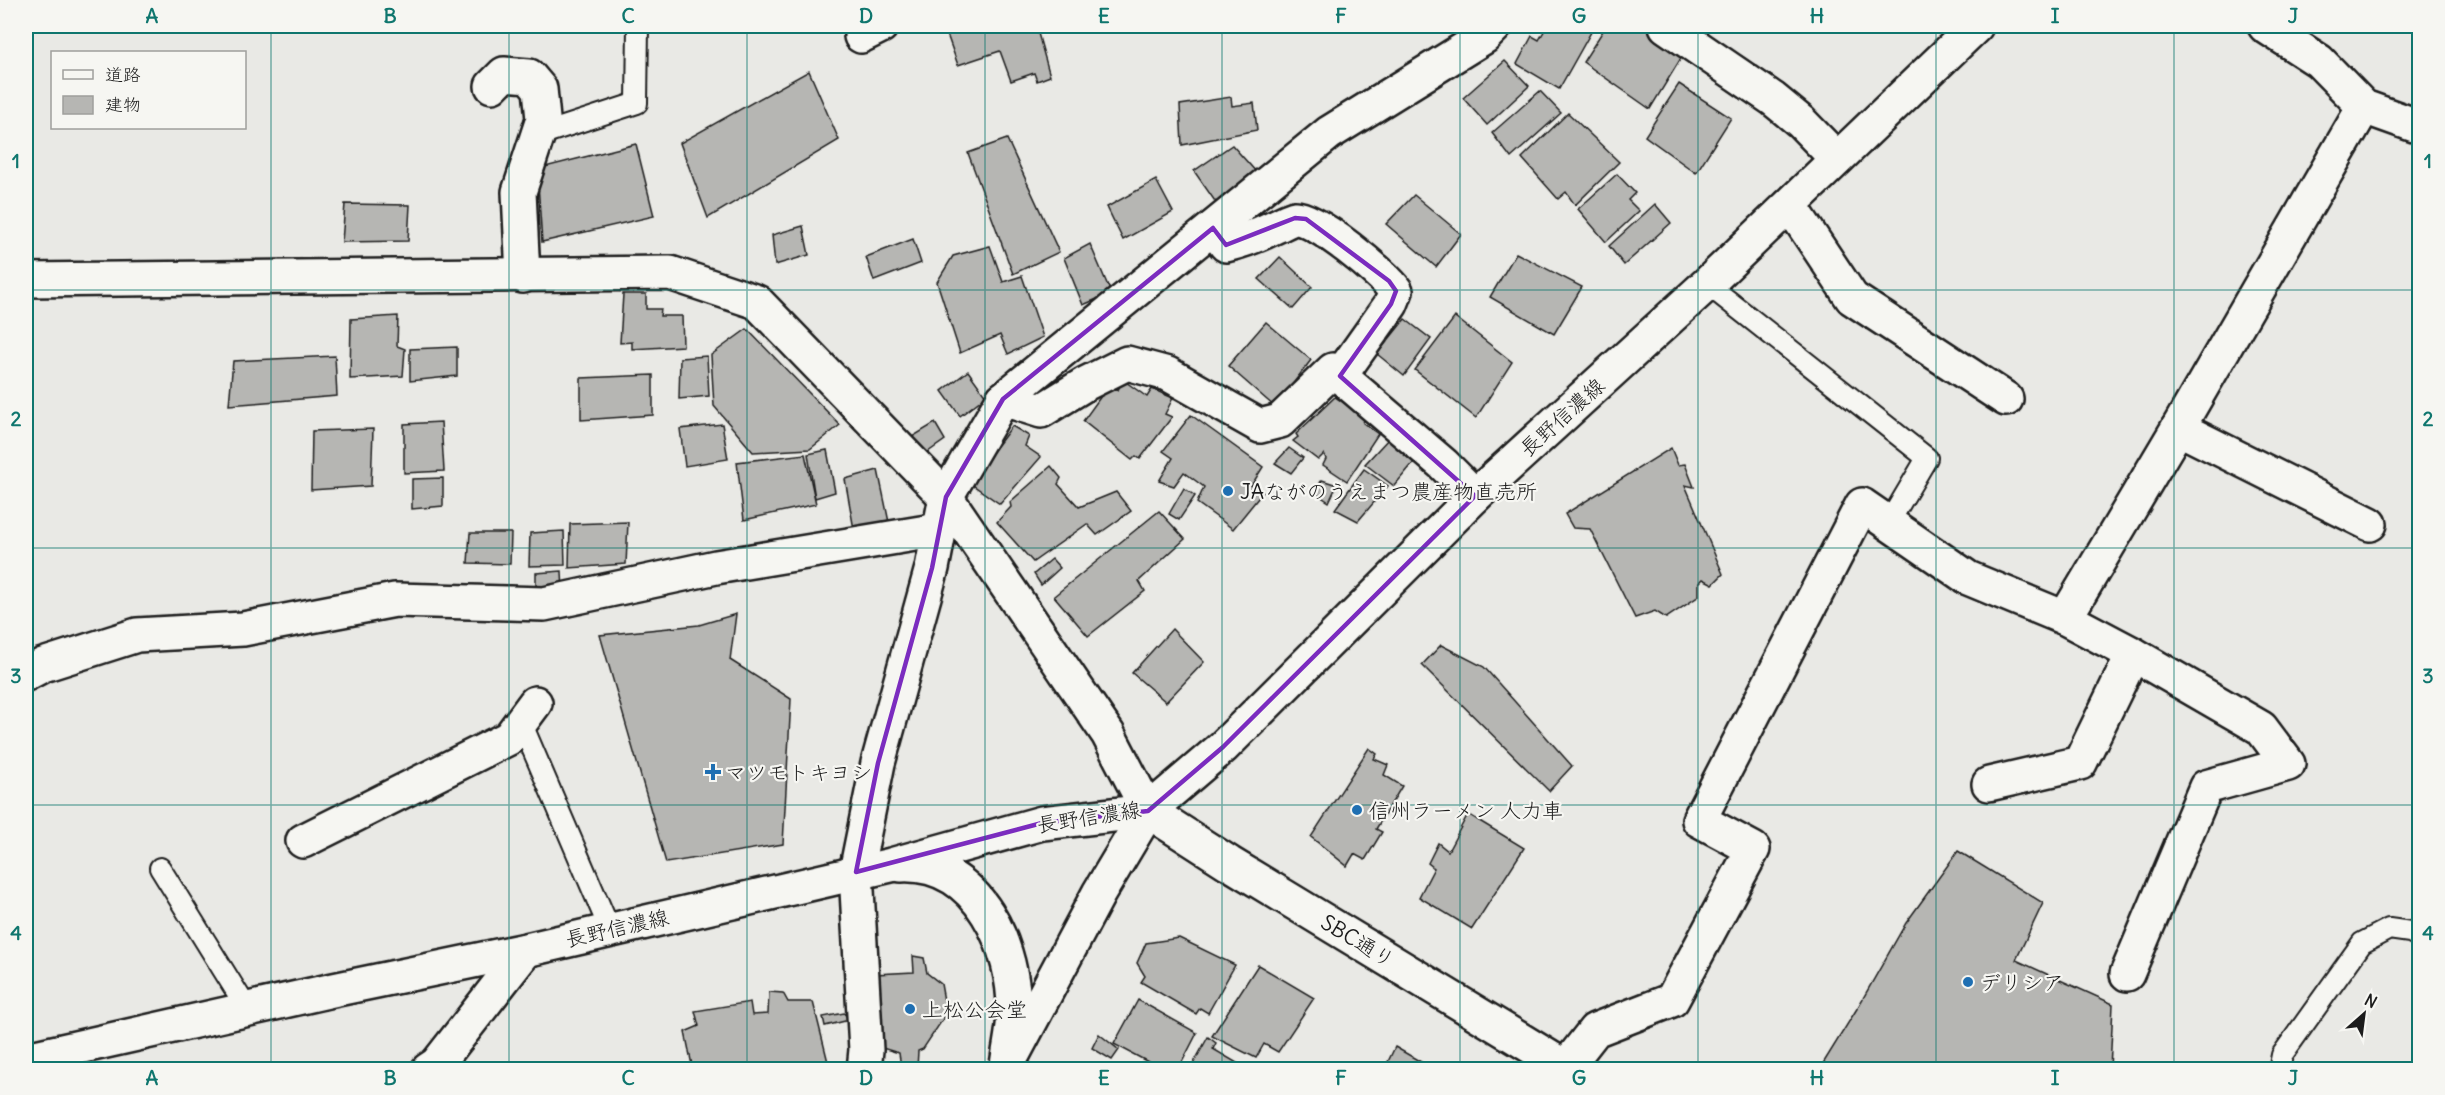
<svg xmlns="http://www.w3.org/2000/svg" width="2445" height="1095" font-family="Delius,'Klee One',sans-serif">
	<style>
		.building { fill: #b6b6b3; stroke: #1c1c1c; stroke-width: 1.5 }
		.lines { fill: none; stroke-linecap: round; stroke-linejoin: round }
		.service-casing { stroke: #1c1c1c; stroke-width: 24 }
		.minor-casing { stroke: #1c1c1c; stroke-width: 38 }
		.tertiary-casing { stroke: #1c1c1c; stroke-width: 38 }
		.primary-casing { stroke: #1c1c1c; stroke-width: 38 }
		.service { stroke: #f6f6f2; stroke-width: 20 }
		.minor { stroke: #f6f6f2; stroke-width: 33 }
		.tertiary { stroke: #f6f6f2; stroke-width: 33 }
		.primary { stroke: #f6f6f2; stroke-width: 33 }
		.marked { fill: none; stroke: #7b2cbf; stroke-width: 4.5; stroke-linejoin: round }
		.grid { fill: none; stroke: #0f766e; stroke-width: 1.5; stroke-opacity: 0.55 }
		.poi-dot { fill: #1f6fb2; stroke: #f6f6f2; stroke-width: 2 }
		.labels { text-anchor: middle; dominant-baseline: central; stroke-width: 4.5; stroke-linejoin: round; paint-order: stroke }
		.street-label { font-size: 21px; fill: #1c1c1c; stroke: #f6f6f2 }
		.poi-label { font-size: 21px; fill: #1c1c1c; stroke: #f6f6f2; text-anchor: start }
		.neatline { fill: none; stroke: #0f766e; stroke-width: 2 }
		.grid-label { font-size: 20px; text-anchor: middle; font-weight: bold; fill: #0f766e }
	</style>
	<rect width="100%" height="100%" fill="#e9e9e5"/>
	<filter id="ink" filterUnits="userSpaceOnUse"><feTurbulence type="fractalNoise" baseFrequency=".0167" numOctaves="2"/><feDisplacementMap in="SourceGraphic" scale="12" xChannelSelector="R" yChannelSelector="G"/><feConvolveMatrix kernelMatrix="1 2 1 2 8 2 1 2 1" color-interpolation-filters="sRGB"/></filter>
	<g filter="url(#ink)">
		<g class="building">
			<path d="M 944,26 L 1036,26 L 1050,76 L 1037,81 L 1034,73 L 1011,81 L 1000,51 L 958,65 Z"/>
			<path d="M 1547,26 L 1580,26 L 1591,32 L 1559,89 L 1517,64 L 1532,36 L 1539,40 Z"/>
			<path d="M 1606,26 L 1648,26 L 1686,50 L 1650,109 L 1583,62 Z"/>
			<path d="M 1505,61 L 1529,86 L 1487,125 L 1463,98 Z"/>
			<path d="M 809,71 L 839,140 L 708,218 L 680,143 Z"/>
			<path d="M 1679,84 L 1731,118 L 1696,173 L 1645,136 Z"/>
			<path d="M 1540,91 L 1561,113 L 1511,158 L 1492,133 Z"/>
			<path d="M 1231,97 L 1232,106 L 1254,103 L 1257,130 L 1182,145 L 1180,105 Z"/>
			<path d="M 1568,113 L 1619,162 L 1575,205 L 1566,192 L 1558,199 L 1522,158 Z"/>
			<path d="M 1007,139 L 1059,252 L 1013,274 L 968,153 Z"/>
			<path d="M 636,144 L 654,216 L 542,242 L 537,169 Z"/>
			<path d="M 1232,145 L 1258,174 L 1219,207 L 1194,171 Z"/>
			<path d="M 1617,174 L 1635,193 L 1628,200 L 1639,211 L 1606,242 L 1578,209 Z"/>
			<path d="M 1156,180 L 1173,212 L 1123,240 L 1107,207 Z"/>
			<path d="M 1414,195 L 1461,234 L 1436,267 L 1386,224 Z"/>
			<path d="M 345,204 L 410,205 L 408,241 L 342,242 Z"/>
			<path d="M 1655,204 L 1671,223 L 1624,265 L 1609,246 Z"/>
			<path d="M 803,226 L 809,255 L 775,265 L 772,235 Z"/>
			<path d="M 913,239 L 921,263 L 874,281 L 866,257 Z"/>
			<path d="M 1090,244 L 1111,293 L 1083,305 L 1064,258 Z"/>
			<path d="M 990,246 L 1003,282 L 1022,276 L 1043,337 L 1008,354 L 1000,335 L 960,353 L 937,282 L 953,256 Z"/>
			<path d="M 1516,253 L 1582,287 L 1554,334 L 1490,297 Z"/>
			<path d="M 1280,257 L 1312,287 L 1293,309 L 1259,279 Z"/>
			<path d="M 623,294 L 646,294 L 646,309 L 661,309 L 660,316 L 682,316 L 683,346 L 632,349 L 632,342 L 620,343 Z"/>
			<path d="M 398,316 L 397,346 L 405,349 L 403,376 L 350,379 L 351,319 Z"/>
			<path d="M 1455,317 L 1512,362 L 1476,418 L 1415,370 Z"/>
			<path d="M 1405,319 L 1431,339 L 1404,376 L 1377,354 Z"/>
			<path d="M 1266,322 L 1311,360 L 1275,407 L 1228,366 Z"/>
			<path d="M 747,329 L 840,425 L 810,449 L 753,452 L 714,406 L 711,355 Z"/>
			<path d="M 457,347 L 457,376 L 410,381 L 410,349 Z"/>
			<path d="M 335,356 L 337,396 L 229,405 L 233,361 Z"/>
			<path d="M 707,356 L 709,396 L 679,399 L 680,358 Z"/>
			<path d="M 968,371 L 986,396 L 960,416 L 942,391 Z"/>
			<path d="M 653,375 L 653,415 L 581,420 L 581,378 Z"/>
			<path d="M 1123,380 L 1147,397 L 1152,389 L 1173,398 L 1165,414 L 1172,417 L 1140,459 L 1136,456 L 1132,460 L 1083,421 L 1109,385 L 1118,390 Z"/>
			<path d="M 1335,397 L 1365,417 L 1363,423 L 1378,434 L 1347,481 L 1323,465 L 1326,459 L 1324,454 L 1318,460 L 1293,441 L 1298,437 L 1296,434 Z"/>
			<path d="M 1191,415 L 1263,467 L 1251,486 L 1263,492 L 1233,529 L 1197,503 L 1204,487 L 1184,472 L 1174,486 L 1159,481 L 1173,458 L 1163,451 Z"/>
			<path d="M 441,422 L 444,471 L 404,473 L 404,424 Z"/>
			<path d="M 935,423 L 945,440 L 918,459 L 907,440 Z"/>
			<path d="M 722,424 L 728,459 L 685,466 L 680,429 Z"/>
			<path d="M 1012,426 L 1029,436 L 1025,446 L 1041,457 L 1000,504 L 970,483 Z"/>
			<path d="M 373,429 L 371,486 L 311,490 L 312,431 Z"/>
			<path d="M 1389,438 L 1415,461 L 1394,486 L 1365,464 Z"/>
			<path d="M 1289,448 L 1303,458 L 1291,473 L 1275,463 Z"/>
			<path d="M 1671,448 L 1678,465 L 1685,464 L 1694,487 L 1685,485 L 1723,574 L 1713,584 L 1703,579 L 1699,583 L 1699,596 L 1666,618 L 1655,611 L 1635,618 L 1590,529 L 1573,528 L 1565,514 Z"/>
			<path d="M 827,450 L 835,492 L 815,498 L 808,454 Z"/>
			<path d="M 805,454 L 816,504 L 744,520 L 737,462 Z"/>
			<path d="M 1051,466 L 1061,478 L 1058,484 L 1079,507 L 1116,492 L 1131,511 L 1097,535 L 1087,524 L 1033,562 L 997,522 L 1011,507 L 1010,502 Z"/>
			<path d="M 1364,469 L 1388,486 L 1358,521 L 1335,509 Z"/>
			<path d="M 878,470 L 890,527 L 855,535 L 845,479 Z"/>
			<path d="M 443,478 L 443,506 L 412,509 L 412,479 Z"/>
			<path d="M 1322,480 L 1337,485 L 1329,502 L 1314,492 Z"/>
			<path d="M 1184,488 L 1195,496 L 1179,520 L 1169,514 Z"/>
			<path d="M 1159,511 L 1185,539 L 1139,581 L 1145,591 L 1088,636 L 1054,596 Z"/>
			<path d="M 628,522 L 626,564 L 569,568 L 570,524 Z"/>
			<path d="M 564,531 L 565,565 L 529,566 L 530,533 Z"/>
			<path d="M 470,533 L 511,533 L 510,564 L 468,563 Z"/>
			<path d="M 1052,559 L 1060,568 L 1041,585 L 1034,574 Z"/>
			<path d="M 562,571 L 563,594 L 536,596 L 536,573 Z"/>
			<path d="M 736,614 L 730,660 L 791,699 L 783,844 L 666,863 L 600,635 L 699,625 Z"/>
			<path d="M 1172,629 L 1204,662 L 1166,702 L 1132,673 Z"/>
			<path d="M 1441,645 L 1484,667 L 1572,766 L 1549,791 L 1422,665 Z"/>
			<path d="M 1369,748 L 1377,754 L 1374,759 L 1388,765 L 1384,775 L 1402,786 L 1376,829 L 1382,832 L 1365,860 L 1354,854 L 1347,866 L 1311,837 Z"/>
			<path d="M 1468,814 L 1524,848 L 1472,929 L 1419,897 L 1434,868 L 1428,863 L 1438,843 L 1448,851 Z"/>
			<path d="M 1958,851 L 2043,903 L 2016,960 L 2113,1004 L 2110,1070 L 1819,1070 L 1858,1007 L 1906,923 Z"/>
			<path d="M 1179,938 L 1235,965 L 1208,1013 L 1200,1008 L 1196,1014 L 1141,982 L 1145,976 L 1137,963 L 1146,943 Z"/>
			<path d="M 913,956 L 924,958 L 927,973 L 941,984 L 945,1006 L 943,1019 L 923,1049 L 918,1051 L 917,1068 L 901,1067 L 899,1053 L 882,1048 L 875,974 L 914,972 Z"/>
			<path d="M 1258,965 L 1314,998 L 1278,1052 L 1264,1044 L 1256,1058 L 1212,1036 Z"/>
			<path d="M 769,992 L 783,993 L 788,1002 L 813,1002 L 830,1070 L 693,1070 L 685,1032 L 699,1026 L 695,1011 L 750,1002 L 752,1015 L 768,1014 Z"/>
			<path d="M 1138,1000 L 1197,1033 L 1178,1070 L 1148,1070 L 1150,1063 L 1114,1044 Z"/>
			<path d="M 844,1013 L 849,1020 L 825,1026 L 823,1017 Z"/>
			<path d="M 1099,1034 L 1119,1050 L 1112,1060 L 1092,1048 Z"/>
			<path d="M 1208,1037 L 1216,1043 L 1213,1049 L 1249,1070 L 1190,1070 Z"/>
			<path d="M 1395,1047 L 1435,1070 L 1384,1070 Z"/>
		</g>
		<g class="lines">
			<g class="service-casing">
				<g id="service">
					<path d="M 536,136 L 637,103 L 638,26"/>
					<path d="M 1707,284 L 1927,458 L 1888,524"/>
					<path d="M 521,722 L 610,930"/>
					<path d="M 160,868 L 248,1010"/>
					<path d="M 2279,1070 L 2282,1055 L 2362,943 L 2389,929 L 2410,932 L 2420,937"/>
				</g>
			</g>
			<g class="minor-casing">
				<g id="minor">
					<path d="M 1666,26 L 1773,99 L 1801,122 L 1837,159"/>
					<path d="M 2265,26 L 2319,61 L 2364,107 L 2420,127"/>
					<path d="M 861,36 L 881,26"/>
					<path d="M 492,86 L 504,74 L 529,76 L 540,89 L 543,119 L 519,192 L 523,276"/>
					<path d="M 1790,205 L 1852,298 L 2006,399"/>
					<path d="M 1213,228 L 1226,245 C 1243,241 1258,235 1274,227 C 1280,225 1289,219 1295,218 C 1314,216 1385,275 1396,291 L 1391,304 L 1340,376"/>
					<path d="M 1003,399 L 1041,411 L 1085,384 L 1127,363 L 1168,374 L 1260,426 L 1280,421 L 1333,370 L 1443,464 L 1475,496"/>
					<path d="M 2178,428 L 2364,107"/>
					<path d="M 2065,618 L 2178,428 L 2370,524"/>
					<path d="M 26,674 L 43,665 L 137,635 L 243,629 L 395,600 L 544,604 L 716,567 L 939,530"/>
					<path d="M 1989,784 L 2080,763 L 2133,654"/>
					<path d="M 303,841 L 509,738 L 535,703"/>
					<path d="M 1566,1067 L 1595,1030 L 1672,1000 L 1753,849 L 1699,820 L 1862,505 L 1968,578 L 2065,618 L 2133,654 L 2261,728 L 2288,764 L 2206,787 L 2127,974"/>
					<path d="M 428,1070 L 437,1064 L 526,950"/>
					<path d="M 864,1070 L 866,1050 L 856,872 L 878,763 L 932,568 L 946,497 L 1003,399 L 1329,133 L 1484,37 L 1495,26"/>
				</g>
			</g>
			<g class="tertiary-casing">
				<g id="tertiary">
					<path d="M 26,280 L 670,273 L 757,302 L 946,497 L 1108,734 L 1148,811 L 1229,863 L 1570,1070"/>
					<path d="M 1010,1060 L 1099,893 L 1148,811"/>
				</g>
			</g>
			<g class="primary-casing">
				<g id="primary">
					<path d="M 901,865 C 979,861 1016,949 1014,1016 C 1013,1032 1009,1049 1007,1066"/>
					<path d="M 26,1059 L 333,990 L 526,950 L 891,865 L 1042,823 L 1148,811 L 1223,747 L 1475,496 L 1707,284 L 1976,26"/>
				</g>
			</g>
			<use href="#service" class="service"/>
			<use href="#minor" class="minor"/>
			<use href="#tertiary" class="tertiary"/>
			<use href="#primary" class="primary"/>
		</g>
	</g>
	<path class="marked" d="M 1295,218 L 1306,219 L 1389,281 L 1396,291 L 1391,304 L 1340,376 L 1475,496 L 1223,747 L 1148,811 L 1042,823 L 856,872 L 878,763 L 932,568 L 946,497 L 1003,399 L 1213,228 L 1226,245 Z"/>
	<path class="grid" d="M 271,26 L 271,1070M 509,26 L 509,1070M 747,26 L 747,1070M 985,26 L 985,1070M 1222,26 L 1222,1070M 1460,26 L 1460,1070M 1698,26 L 1698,1070M 1936,26 L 1936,1070M 2174,26 L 2174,1070M 26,290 L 2420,290M 26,548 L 2420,548M 26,805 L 2420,805"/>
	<g class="poi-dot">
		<circle cx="1228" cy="491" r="6"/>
		<path d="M710 763h6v6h6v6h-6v6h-6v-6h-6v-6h6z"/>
		<circle cx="1357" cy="810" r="6"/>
		<circle cx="1968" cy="982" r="6"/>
		<circle cx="910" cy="1009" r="6"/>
	</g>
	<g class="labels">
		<g class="street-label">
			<text transform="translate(1562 417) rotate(-42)">長野信濃線</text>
			<text transform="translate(1089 817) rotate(-9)">長野信濃線</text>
			<text transform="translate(617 928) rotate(-13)">長野信濃線</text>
			<text transform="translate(1358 941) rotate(31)">SBC通り</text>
		</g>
		<g class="poi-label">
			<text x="1240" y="491">JAながのうえまつ農産物直売所</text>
			<text x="725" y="772">マツモトキヨシ</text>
			<text x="1369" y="810">信州ラーメン 人力車</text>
			<text x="1980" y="982">デリシア</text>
			<text x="922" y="1009">上松公会堂</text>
		</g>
	</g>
	<rect width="2445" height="1095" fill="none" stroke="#f6f6f2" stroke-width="66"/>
	<rect x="51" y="51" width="195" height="78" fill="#f6f6f2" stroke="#9f9f9c" stroke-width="1.5"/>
	<rect x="63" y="70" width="30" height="9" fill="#f6f6f2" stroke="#9f9f9c" stroke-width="1.5"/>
	<text x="105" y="81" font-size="18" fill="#1c1c1c">道路</text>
	<rect x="63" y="96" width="30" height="18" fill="#b6b6b3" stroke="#9f9f9c" stroke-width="1.5"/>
	<text x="105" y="111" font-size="18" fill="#1c1c1c">建物</text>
	<g transform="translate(2364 1014) rotate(28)" stroke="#f6f6f2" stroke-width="4.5" paint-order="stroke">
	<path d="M0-4.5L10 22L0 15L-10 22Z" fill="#1c1c1c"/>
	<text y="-9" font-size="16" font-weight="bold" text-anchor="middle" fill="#1c1c1c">N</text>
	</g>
	<rect x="33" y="33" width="2379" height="1029" class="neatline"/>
	<g class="grid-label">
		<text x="152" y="23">A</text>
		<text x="390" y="23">B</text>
		<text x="628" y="23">C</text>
		<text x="866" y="23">D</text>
		<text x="1104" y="23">E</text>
		<text x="1341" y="23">F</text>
		<text x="1579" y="23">G</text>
		<text x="1817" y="23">H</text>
		<text x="2055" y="23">I</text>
		<text x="2293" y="23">J</text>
		<text x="16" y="168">1</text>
		<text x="2428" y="168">1</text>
		<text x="16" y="426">2</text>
		<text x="2428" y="426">2</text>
		<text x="16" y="683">3</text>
		<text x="2428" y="683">3</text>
		<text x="16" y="940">4</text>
		<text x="2428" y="940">4</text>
		<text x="152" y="1085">A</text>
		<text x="390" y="1085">B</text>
		<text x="628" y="1085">C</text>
		<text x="866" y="1085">D</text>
		<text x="1104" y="1085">E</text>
		<text x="1341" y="1085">F</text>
		<text x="1579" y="1085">G</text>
		<text x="1817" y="1085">H</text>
		<text x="2055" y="1085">I</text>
		<text x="2293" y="1085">J</text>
	</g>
</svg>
